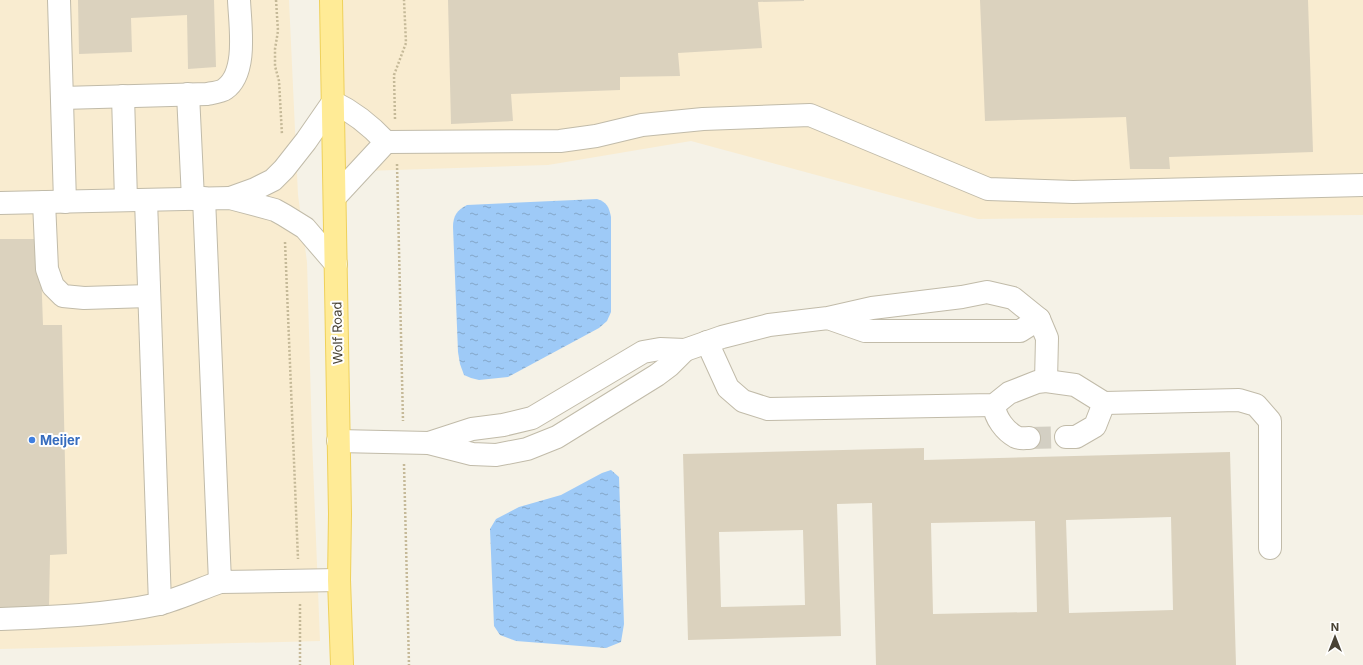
<svg xmlns="http://www.w3.org/2000/svg" width="1363" height="665" font-family="Inter,sans-serif">
	<style>
		.commercial { fill: #f9ecd0 }
		.water { fill: url(#water-ripples) }
		.building { fill: #dbd2be; fill-rule: evenodd }
		.lines { fill: none; stroke-linecap: round; stroke-linejoin: round }
		.minor-tunnel { stroke: #d3cfc3; stroke-width: 22; stroke-dasharray: 22 11; stroke-linecap: butt }
		.minor-casing { stroke: #c1bba9; stroke-width: 24 }
		.major-casing { stroke: #efd15b; stroke-width: 24 }
		.path { stroke: #c5b998; stroke-width: 2.5; stroke-dasharray: 2 2; stroke-linecap: butt }
		.minor { stroke: #fff; stroke-width: 22 }
		.major { stroke: #ffeb96; stroke-width: 22 }
		.shop-dot { fill: #3f7fe0; stroke: #fff; stroke-width: 1.5 }
		.labels { text-anchor: middle; dominant-baseline: central; stroke-width: 4; stroke-linejoin: round; paint-order: stroke }
		.street-label { font-size: 13px; fill: #494335; stroke: #fff }
		.shop-label { font-size: 13px; font-weight: bold; fill: #366cbe; stroke: #fff; text-anchor: start }
	</style>
	<defs>
		<pattern id="water-ripples" width="26" height="14" patternUnits="userSpaceOnUse"><rect width="26" height="14" fill="#9ecaf7"/><path d="M2 4q2-2 4 0t4 0M15 11q2-2 4 0t4 0" fill="none" stroke="#83a6c9"/></pattern>
	</defs>
	<rect width="100%" height="100%" fill="#f5f2e7"/>
	<g class="commercial">
		<path d="M 0,0 L 289,0 L 298,195 L 307,262 L 312,438 L 320,641 L 0,649 Z"/>
		<path d="M 331,0 L 1363,0 L 1363,215 L 978,219 L 691,141 L 548,165 L 334,172 Z"/>
	</g>
	<g class="water">
		<path d="M 597,199 C 607,202 609,207 611,217 L 611,312 L 607,321 L 599,328 L 508,377 L 479,380 L 471,378 L 464,375 L 460,364 L 458,352 L 453,227 C 453,216 457,210 467,205 Z"/>
		<path d="M 611,470 L 619,477 L 624,624 L 621,642 L 606,648 L 516,641 L 500,635 L 494,626 L 490,529 L 496,519 L 519,507 L 561,495 L 602,473 Z"/>
	</g>
	<g class="building">
		<path d="M 78,0 L 214,0 L 216,67 L 188,69 L 187,15 L 131,18 L 132,52 L 79,54 Z"/>
		<path d="M 448,0 L 804,0 L 804,1 L 758,2 L 762,48 L 678,53 L 680,76 L 620,77 L 620,90 L 511,94 L 513,121 L 451,124 Z"/>
		<path d="M 980,0 L 1308,0 L 1313,152 L 1169,157 L 1170,169 L 1130,169 L 1126,117 L 985,121 Z"/>
		<path d="M 0,239 L 40,239 L 43,325 L 62,325 L 67,554 L 50,555 L 49,608 L 0,609 Z"/>
		<path d="M 924,448 L 924,460 L 1230,452 L 1236,665 L 876,665 L 872,503 L 837,504 L 841,636 L 688,640 L 683,454 ZM 1171,517 L 1173,610 L 1069,613 L 1066,520 ZM 1035,521 L 1037,612 L 933,614 L 931,523 ZM 803,530 L 805,605 L 721,607 L 719,532 Z"/>
	</g>
	<g class="lines">
		<path class="minor-tunnel" d="M 1029,438 L 1066,437"/>
		<g class="minor-casing">
			<g id="minor">
				<path d="M 59,0 L 65,202"/>
				<path d="M 188,94 L 193,199"/>
				<path d="M 123,96 L 126,200"/>
				<path d="M 62,98 L 207,94 C 212,93 221,92 225,89 C 248,73 240,25 239,0"/>
				<path d="M 335,197 L 386,142"/>
				<path d="M 204,198 L 220,582 L 339,580"/>
				<path d="M 230,198 L 255,189 L 273,180 L 284,169 L 306,141 L 333,102 C 354,112 370,125 386,142 L 560,141 L 596,136 L 642,125 L 703,119 L 810,115 L 988,189 L 1073,192 L 1363,185"/>
				<path d="M 146,200 L 160,604"/>
				<path d="M 44,202 L 47,269 L 53,286 L 63,296 L 84,298 L 149,296"/>
				<path d="M 0,203 L 230,198 L 275,210 L 284,215 L 305,228 L 336,264"/>
				<path d="M 1039,319 L 1047,338 L 1046,381"/>
				<path d="M 707,342 L 728,388 L 743,401 L 768,409 L 994,405 L 1009,393 L 1037,382 L 1046,381 L 1075,385 L 1104,403 L 1095,426 L 1076,437 L 1066,437"/>
				<path d="M 1104,403 L 1239,400 L 1256,405 L 1270,421 L 1270,548"/>
				<path d="M 994,405 C 995,418 1005,431 1016,437 C 1020,439 1025,438 1029,438"/>
				<path d="M 338,441 L 429,443 L 472,454 L 496,455 L 527,449 L 557,437 L 657,375 L 669,366 L 685,350"/>
				<path d="M 429,443 L 472,429 L 503,425 L 532,418 L 643,352 L 660,349 L 685,350 L 722,337 L 769,325 L 828,318 L 872,308 L 962,297 L 987,292 L 1013,298 L 1039,319 L 1020,331 L 865,331 L 828,318"/>
				<path d="M 0,619 C 53,617 107,615 159,604 C 179,599 200,589 220,582"/>
			</g>
		</g>
		<g class="major-casing">
			<path id="major" d="M 331,0 L 340,514 L 339,580 L 342,665"/>
		</g>
		<g class="path">
			<path d="M 276,0 L 278,31 L 275,49 L 275,66 L 279,81 L 282,135"/>
			<path d="M 395,119 L 394,75 L 406,43 L 404,0"/>
			<path d="M 397,164 L 403,421"/>
			<path d="M 285,242 L 298,559"/>
			<path d="M 404,464 L 409,665"/>
			<path d="M 300,604 L 300,665"/>
		</g>
		<use href="#minor" class="minor"/>
		<use href="#major" class="major"/>
	</g>
	<circle class="shop-dot" cx="32" cy="440" r="4"/>
	<g class="labels">
		<g class="street-label">
			<text transform="translate(337 333) rotate(-91)">Wolf Road</text>
		</g>
		<g class="shop-label">
			<text x="40" y="440">Meijer</text>
		</g>
	</g>
	<g transform="translate(1335 637)" stroke="#ffffff" stroke-width="3" paint-order="stroke">
	<path d="M0-3L7 15L0 10L-7 15Z" fill="#494335"/>
	<text y="-6" font-size="11" font-weight="bold" text-anchor="middle" fill="#494335">N</text>
	</g>
</svg>
